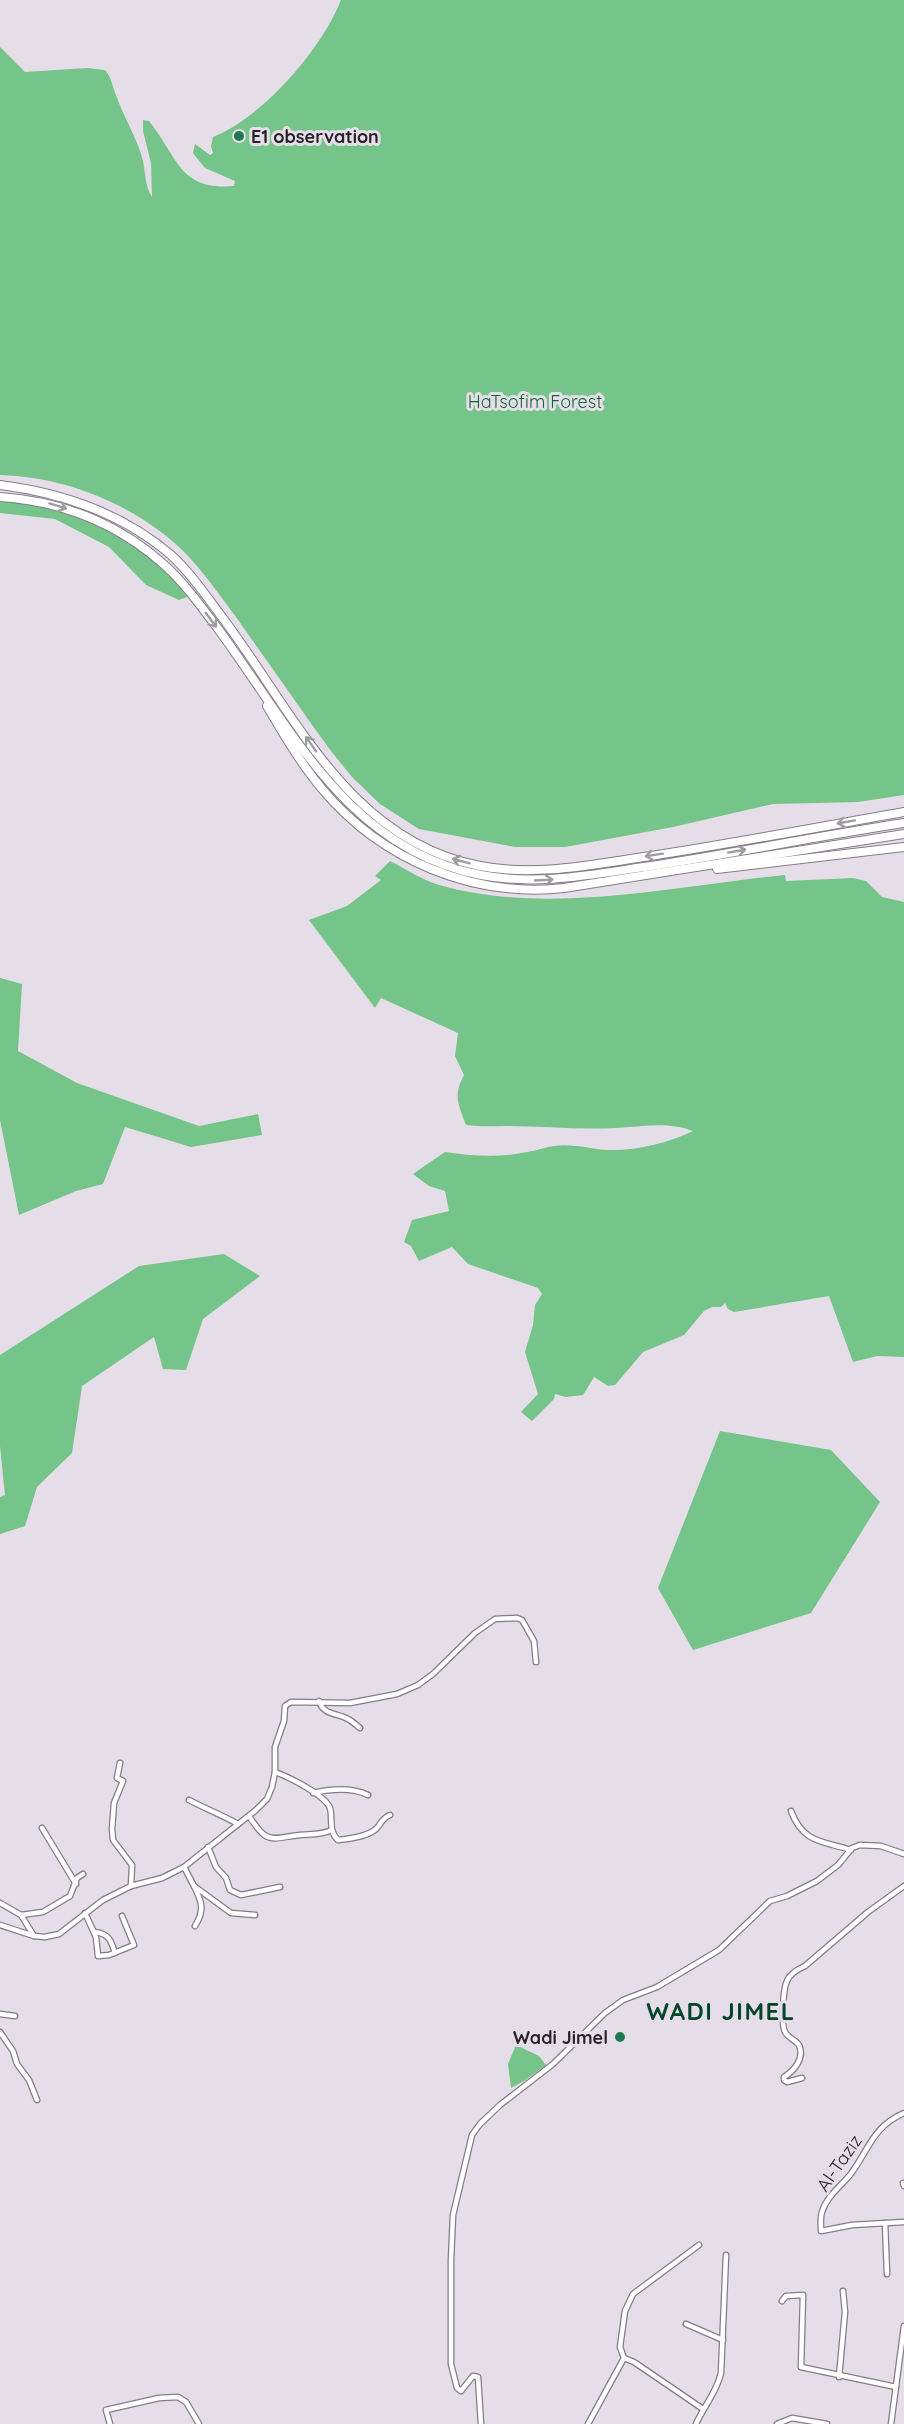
<svg xmlns="http://www.w3.org/2000/svg" width="904" height="2424" font-family="Quicksand,sans-serif">
	<style>
		.forest { fill: #75c48a }
		.lines { fill: none; stroke-linecap: round; stroke-linejoin: round }
		.street-casing { stroke: #847d86; stroke-width: 7 }
		.highway-casing { stroke: #847d86; stroke-width: 10 }
		.street { stroke: #fff; stroke-width: 4.5 }
		.highway { stroke: #fff; stroke-width: 8 }
		.oneway { stroke: #9d9c9e }
		.poi-dot { fill: #1f794e; stroke: #e5dde7; stroke-width: 2 }
		.labels { text-anchor: middle; dominant-baseline: central; stroke-width: 6; stroke-linejoin: round; paint-order: stroke }
		.poi-label { font-size: 18px; font-weight: bold; fill: #262327; stroke: #e5dde7; text-anchor: start }
		.park-label { font-size: 18px; fill: #0f6934; stroke: #e5dde7 }
		.street-label { font-size: 18px; fill: #262327; stroke: #e5dde7 }
		.district-label { font-size: 24px; font-weight: bold; letter-spacing: 1.5px; fill: #024528; stroke: #e5dde7 }
	</style>
	<rect width="100%" height="100%" fill="#e5dde7"/>
	<g class="forest">
		<path d="M 341,0 L 904,0 L 904,795 L 858,802 L 773,804 L 673,827 L 565,847 L 515,847 L 419,829 L 380,804 L 352,777 L 331,751 C 299,707 268,662 236,617 C 214,588 194,557 165,535 C 117,498 60,477 0,475 L 0,47 L 25,72 L 87,68 L 105,70 C 112,78 112,86 116,95 C 123,116 136,136 142,157 C 146,171 144,185 152,197 L 151,163 L 143,131 L 143,120 L 149,121 C 178,157 179,191 234,186 L 235,181 L 205,168 L 193,153 L 195,144 L 210,155 L 213,153 L 211,146 L 213,137 C 262,118 322,49 341,0 Z"/>
		<path d="M 0,501 C 11,502 22,502 32,503 C 87,512 157,551 187,597 L 179,600 L 146,585 L 109,547 L 55,519 L 0,513 Z"/>
		<path d="M 390,861 C 406,869 422,880 439,885 C 548,916 674,886 785,875 L 786,881 L 853,878 L 866,881 L 882,897 L 904,902 L 904,1357 L 877,1356 L 853,1362 L 829,1296 L 734,1312 L 728,1309 L 725,1303 L 721,1307 L 712,1307 L 704,1311 L 684,1335 L 643,1352 L 615,1385 L 608,1386 L 594,1377 L 583,1395 L 566,1397 L 555,1394 L 554,1399 L 532,1421 L 521,1412 L 538,1394 L 525,1352 L 533,1325 L 535,1305 L 542,1294 L 538,1288 L 468,1264 L 452,1247 L 419,1261 L 411,1246 L 404,1242 L 412,1220 L 449,1211 L 445,1191 L 429,1186 L 413,1174 L 445,1152 C 472,1156 499,1158 527,1152 C 536,1151 545,1147 554,1146 C 572,1143 590,1149 608,1150 C 635,1151 669,1143 693,1131 C 667,1121 642,1127 615,1128 C 579,1130 543,1126 507,1126 C 493,1126 481,1127 466,1125 C 458,1103 453,1096 464,1075 L 455,1056 L 458,1033 L 381,998 L 375,1008 L 309,920 L 347,906 L 381,880 L 375,876 Z"/>
		<path d="M 0,978 L 22,984 L 18,1051 L 77,1083 L 199,1126 L 258,1114 L 262,1135 L 191,1147 L 125,1127 L 103,1184 L 76,1191 L 19,1215 L 0,1120 Z"/>
		<path d="M 224,1254 L 260,1276 L 203,1319 L 186,1370 L 163,1369 L 154,1337 L 82,1386 L 72,1453 L 37,1487 L 25,1526 L 0,1534 L 0,1497 L 5,1495 L 0,1446 L 0,1355 L 139,1266 Z"/>
		<path d="M 720,1431 L 831,1450 L 880,1502 L 811,1613 L 693,1650 L 658,1588 Z"/>
		<path d="M 516,2045 L 539,2056 L 546,2065 L 524,2081 L 511,2088 L 508,2064 Z"/>
	</g>
	<g class="lines">
		<g class="street-casing">
			<g id="street">
				<path d="M 319,1701 C 323,1715 337,1713 348,1719 C 352,1721 356,1725 360,1728"/>
				<path d="M 120,1763 L 117,1778 L 123,1781 L 114,1803 L 112,1829 L 113,1840 L 132,1865 L 131,1886"/>
				<path d="M 275,1772 C 289,1777 325,1795 330,1808 C 333,1819 328,1831 338,1840 C 348,1839 368,1836 376,1829 C 381,1824 382,1818 390,1815"/>
				<path d="M 313,1793 C 331,1789 351,1787 368,1795"/>
				<path d="M 189,1800 C 206,1809 222,1815 238,1824"/>
				<path d="M 791,1811 C 803,1843 822,1841 851,1850"/>
				<path d="M 249,1816 C 268,1846 271,1838 300,1835 C 312,1834 321,1835 332,1830"/>
				<path d="M 42,1828 L 76,1884"/>
				<path d="M 208,1847 L 216,1867 L 226,1878 L 230,1890 L 241,1895 L 280,1887"/>
				<path d="M 184,1867 L 194,1886 L 231,1913 L 255,1915"/>
				<path d="M 194,1886 C 202,1902 205,1910 195,1926"/>
				<path d="M 0,1903 L 21,1915 L 43,1912 L 70,1896 L 77,1878 L 83,1874"/>
				<path d="M 85,1913 L 96,1937 L 98,1956 L 109,1955 L 134,1945 L 122,1916"/>
				<path d="M 21,1915 L 34,1936"/>
				<path d="M 0,1925 L 34,1936 L 45,1937 L 59,1934 L 103,1900 L 131,1886 L 162,1878 L 184,1867 L 256,1810 L 267,1799 L 272,1787 L 275,1772 L 275,1747 L 284,1721 L 285,1706 L 291,1702 L 350,1703 L 397,1694 L 418,1685 L 433,1674 L 475,1633 L 495,1619 L 517,1618 L 522,1620 L 534,1641 L 536,1662"/>
				<path d="M 95,1932 C 109,1934 111,1940 115,1953"/>
				<path d="M 0,2014 L 15,2016"/>
				<path d="M 0,2032 L 13,2051 L 17,2064 L 29,2080 L 37,2100"/>
				<path d="M 802,2078 L 787,2082 L 784,2080 L 784,2077 C 794,2071 805,2058 799,2045 C 796,2040 788,2038 785,2032 C 781,2024 783,1989 787,1981 C 790,1973 798,1969 805,1966 L 868,1912 L 904,1886"/>
				<path d="M 904,2113 C 872,2127 869,2150 850,2175 C 840,2187 826,2197 822,2212 C 820,2218 821,2225 821,2231 L 852,2225 L 904,2222"/>
				<path d="M 903,2183 L 904,2186"/>
				<path d="M 885,2223 L 887,2274"/>
				<path d="M 782,2301 L 786,2296 L 803,2295 L 801,2367 L 896,2387"/>
				<path d="M 686,2324 L 723,2340"/>
				<path d="M 624,2358 L 634,2362 L 703,2409"/>
				<path d="M 839,2377 L 845,2312 L 843,2291"/>
				<path d="M 110,2424 L 106,2410 L 159,2398 L 178,2397 L 186,2402 L 199,2424"/>
				<path d="M 481,2424 L 478,2377 L 473,2376 L 461,2391 L 457,2388 L 451,2364 L 451,2260 L 453,2215 L 472,2135 L 480,2124 L 500,2105 L 553,2064 L 605,2013 L 623,2000 L 657,1987 L 719,1950 L 770,1901 L 787,1896 L 817,1881 L 838,1865 L 852,1848 L 860,1845 L 881,1846 L 904,1854"/>
				<path d="M 588,2424 L 624,2358 L 620,2347 L 625,2311 L 633,2294 L 699,2245"/>
				<path d="M 696,2424 C 704,2406 717,2392 721,2373 L 726,2255"/>
				<path d="M 777,2424 L 792,2418 L 827,2424"/>
				<path d="M 891,2424 L 904,2326"/>
			</g>
		</g>
		<g class="highway-casing">
			<g id="highway">
				<path d="M 0,485 C 63,493 122,513 171,555 C 191,573 206,596 222,617 C 295,714 349,841 480,866 C 537,877 594,864 651,856 C 735,843 820,827 904,812"/>
				<path d="M 0,497 C 59,501 115,522 161,562 C 181,579 197,601 213,622 C 289,723 345,849 481,875 C 538,886 594,874 651,866 C 735,853 819,836 904,823"/>
				<path d="M 267,706 C 284,735 301,764 323,790 C 382,860 473,898 564,888 L 904,834"/>
				<path d="M 717,869 L 904,847"/>
			</g>
		</g>
		<use href="#street" class="street"/>
		<use href="#highway" class="highway"/>
	</g>
	<defs><path id="oneway-shaft" d="M-6 0H5M1.5-3L5.5 0L1.5 3" fill="none" stroke-width="1.6" stroke-linecap="round" stroke-linejoin="round" transform="scale(1.5)"/></defs>
	<g class="oneway">
		<use href="#oneway-shaft" transform="translate(58 506) rotate(17)"/>
		<use href="#oneway-shaft" transform="translate(211 620) rotate(53)"/>
		<use href="#oneway-shaft" transform="translate(311 744) rotate(-125)"/>
		<use href="#oneway-shaft" transform="translate(846 822) rotate(170)"/>
		<use href="#oneway-shaft" transform="translate(737 851) rotate(-10)"/>
		<use href="#oneway-shaft" transform="translate(654 855) rotate(171)"/>
		<use href="#oneway-shaft" transform="translate(461 861) rotate(-165)"/>
		<use href="#oneway-shaft" transform="translate(544 880) rotate(-3)"/>
	</g>
	<g class="poi-dot">
		<circle cx="239" cy="136" r="6"/>
		<circle cx="620" cy="2037" r="6"/>
	</g>
	<g class="labels">
		<g class="poi-label">
			<text x="251" y="136">E1 observation</text>
			<text x="608" y="2037" text-anchor="end">Wadi Jimel</text>
		</g>
		<g class="park-label">
			<text x="535" y="401">HaTsofim Forest</text>
		</g>
		<g class="street-label">
			<text transform="translate(839 2163) rotate(-55)">Al-Taziz</text>
		</g>
		<g class="district-label">
			<text x="721" y="2011">WADI JIMEL</text>
		</g>
	</g>
</svg>
